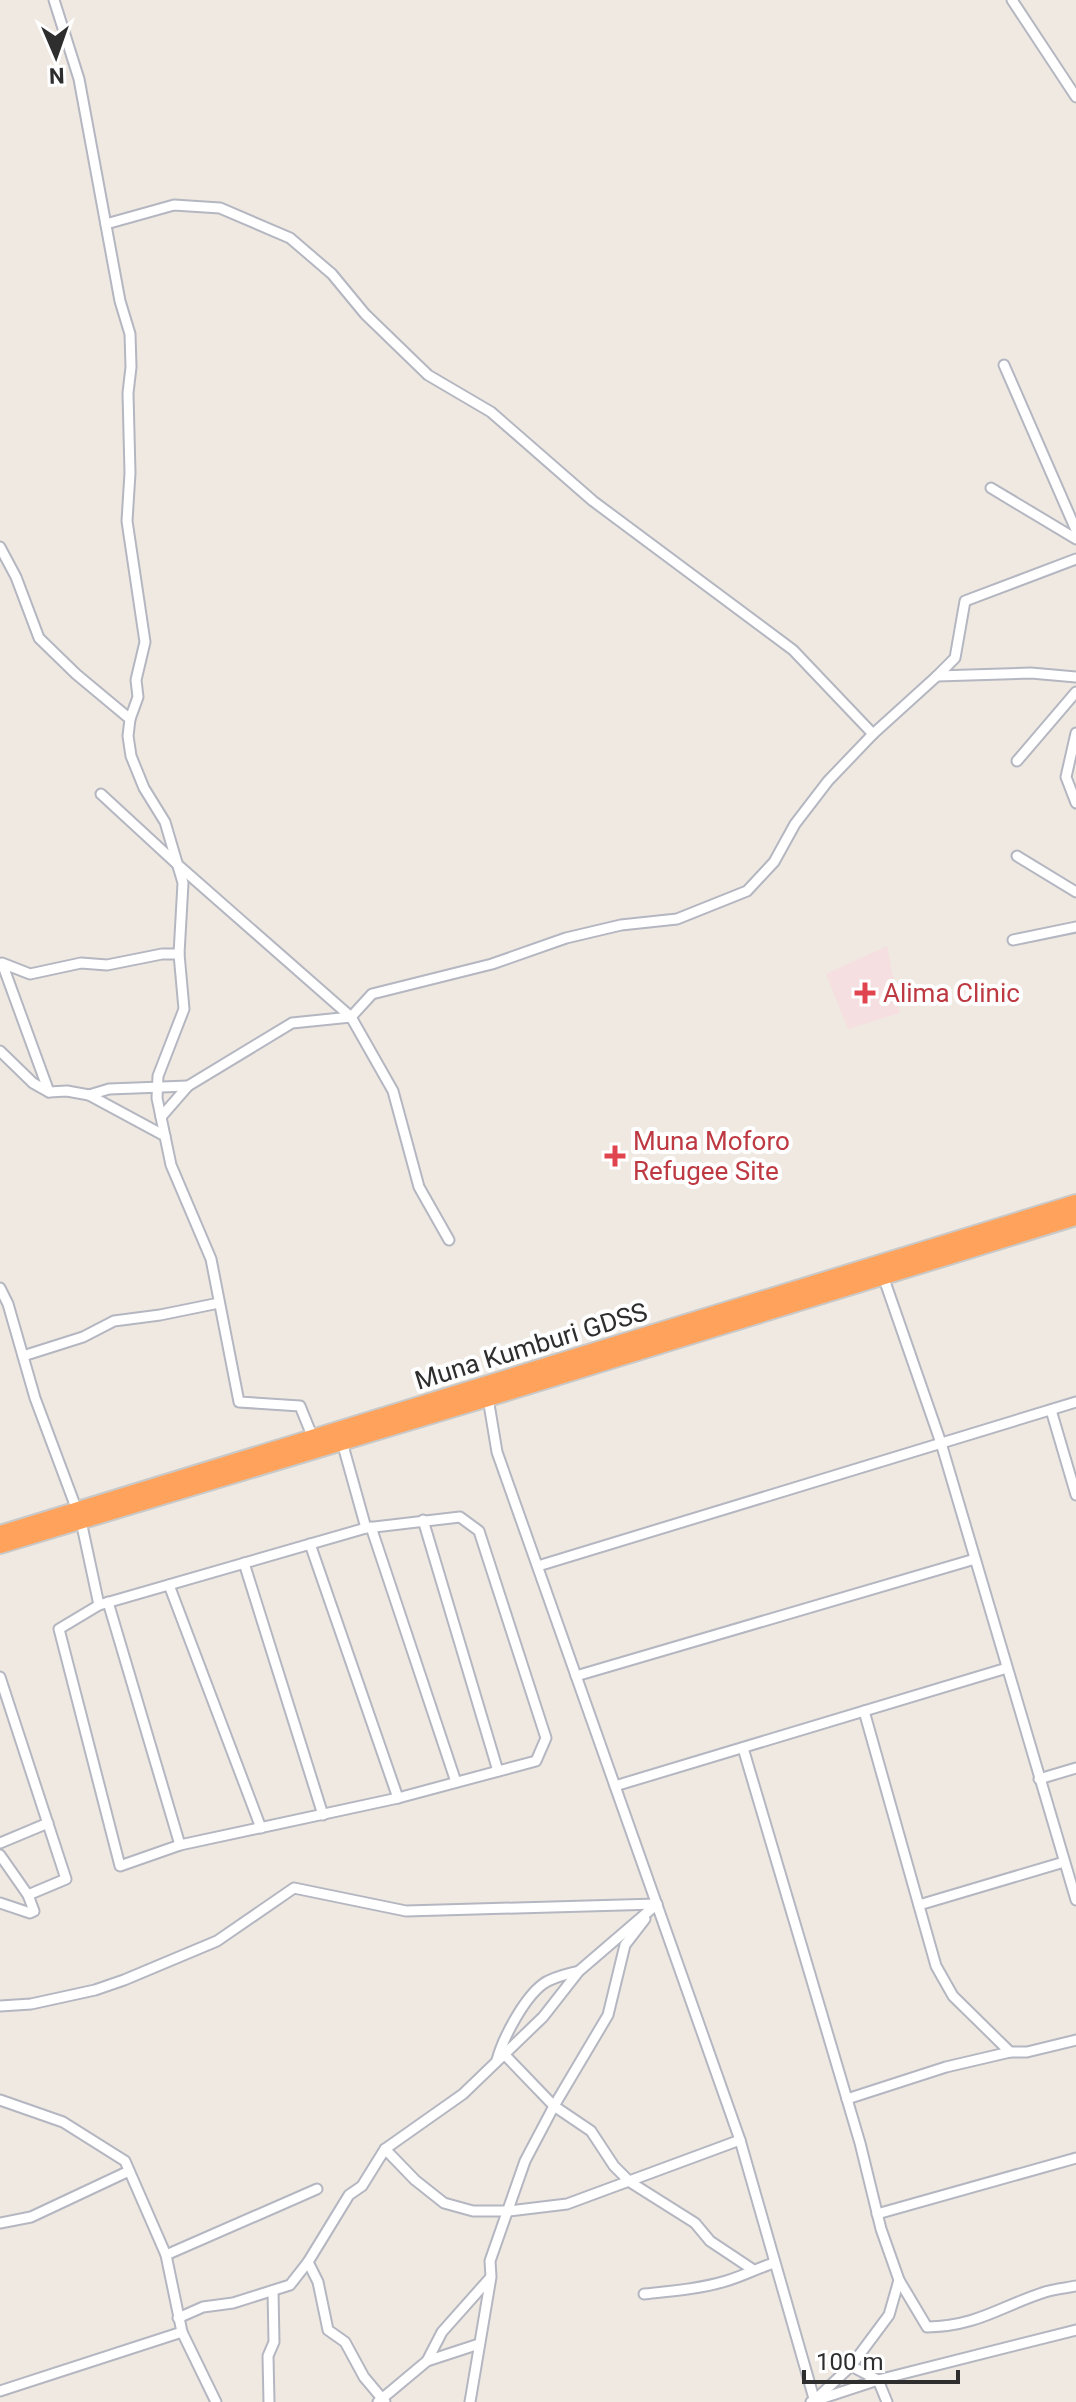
<svg xmlns="http://www.w3.org/2000/svg" width="1076" height="2402" font-family="Roboto,sans-serif">
	<style>
		.medical { fill: #f5dfe0 }
		.lines { fill: none; stroke-linecap: round; stroke-linejoin: round }
		.street-casing { stroke: #b4b7c1; stroke-width: 13 }
		.highway-casing { stroke: #c9c9c9; stroke-width: 20 }
		.street { stroke: #fff; stroke-width: 9 }
		.highway { stroke: #ffa35c; stroke-width: 16 }
		.health-dot { fill: #e0444e; stroke: #fff; stroke-width: 3 }
		.labels { text-anchor: middle; dominant-baseline: central; stroke-width: 8; stroke-linejoin: round; paint-order: stroke }
		.health-label { font-size: 26px; fill: #be3a42; stroke: #fff; text-anchor: start }
		.street-label { font-size: 26px; fill: #2e2e2e; stroke: #fff }
	</style>
	<rect width="100%" height="100%" fill="#efe9e1"/>
	<path class="medical" d="M 887,946 L 900,1013 L 848,1029 L 826,974 Z"/>
	<g class="lines">
		<g class="street-casing">
			<g id="street">
				<path d="M 54,0 L 79,79 L 120,301 L 130,334 L 131,367 L 128,393 L 130,473 L 127,521 L 145,642 L 136,680 L 138,697 L 130,719"/>
				<path d="M 1012,0 L 1076,97"/>
				<path d="M 106,224 L 174,205 L 220,208 L 290,238 L 332,274 L 365,314 L 428,375 L 491,412 L 593,501 L 793,650 L 873,734"/>
				<path d="M 1004,365 L 1076,530"/>
				<path d="M 991,488 L 1076,539"/>
				<path d="M 0,547 L 16,577 L 39,638 L 76,674 L 130,719 L 128,736 L 131,756 L 144,788 L 165,822 L 183,883 L 179,954 L 184,1009 L 158,1076 L 157,1098 L 171,1165 L 211,1259 L 239,1402 L 300,1406 L 313,1438"/>
				<path d="M 937,676 L 955,658 L 965,601 L 1076,559"/>
				<path d="M 1076,733 L 1066,777 L 1076,803"/>
				<path d="M 1017,761 L 1076,692"/>
				<path d="M 101,794 L 178,865 L 351,1017 L 372,994 L 492,964 L 566,938 L 621,925 L 677,919 L 747,891 L 774,862 L 795,824 L 828,781 L 873,734 L 937,676 L 1031,673 L 1076,677"/>
				<path d="M 1017,856 L 1076,892"/>
				<path d="M 1013,940 L 1076,927"/>
				<path d="M 0,1051 L 33,1083 L 49,1092 L 67,1091 L 89,1095 L 165,1136"/>
				<path d="M 49,1092 L 2,963 L 30,974 L 81,963 L 107,965 L 162,954 L 179,954"/>
				<path d="M 89,1095 L 109,1089 L 188,1086"/>
				<path d="M 161,1117 L 188,1086 L 292,1023 L 351,1017 L 393,1091 L 419,1187 L 449,1240"/>
				<path d="M 883,1276 L 941,1443 L 1076,1900"/>
				<path d="M 0,1288 L 8,1304 L 35,1398 L 81,1521 L 99,1605"/>
				<path d="M 23,1356 L 83,1337 L 114,1321 L 160,1315 L 219,1303"/>
				<path d="M 488,1398 L 497,1452 L 740,2140 L 815,2402"/>
				<path d="M 1051,1410 L 1076,1495"/>
				<path d="M 342,1442 L 366,1528"/>
				<path d="M 460,1517 L 479,1531 L 546,1738 L 536,1761 L 398,1798 L 180,1845 L 120,1866 L 59,1629 L 99,1605 L 366,1528 Z"/>
				<path d="M 423,1520 L 498,1771"/>
				<path d="M 371,1527 L 456,1782"/>
				<path d="M 310,1544 L 398,1798"/>
				<path d="M 244,1563 L 323,1815"/>
				<path d="M 538,1566 L 1076,1402"/>
				<path d="M 169,1585 L 261,1828"/>
				<path d="M 108,1602 L 180,1845"/>
				<path d="M 576,1676 L 975,1559"/>
				<path d="M 0,1677 L 66,1879 L 28,1895"/>
				<path d="M 864,1711 L 936,1966 L 953,1996 L 1010,2052"/>
				<path d="M 743,1748 L 860,2143 L 881,2229 L 899,2280 L 927,2327 C 978,2326 1001,2306 1045,2292 C 1055,2289 1066,2288 1076,2286"/>
				<path d="M 1039,1779 L 1076,1768"/>
				<path d="M 615,1786 L 1007,1668"/>
				<path d="M 0,1843 L 48,1823"/>
				<path d="M 0,1855 L 28,1895 L 34,1911 L 30,1913 L 0,1903"/>
				<path d="M 919,1905 L 1064,1862"/>
				<path d="M 0,2006 L 31,2004 L 95,1990 L 124,1980 L 217,1941 L 294,1888 L 406,1911 L 657,1904"/>
				<path d="M 504,2054 L 554,2106 L 591,2131 L 614,2166 L 630,2182 L 695,2223 L 710,2241 L 752,2269"/>
				<path d="M 497,2060 C 503,2038 524,1998 543,1984 C 552,1977 568,1974 579,1971"/>
				<path d="M 847,2099 L 946,2067 L 1010,2052 L 1027,2052 L 1076,2040"/>
				<path d="M 0,2100 L 63,2122 L 125,2161 L 166,2255 L 182,2332 L 216,2402"/>
				<path d="M 385,2149 L 415,2180 L 444,2203 L 473,2211 L 509,2211 L 567,2204 L 740,2140"/>
				<path d="M 877,2214 L 1076,2158"/>
				<path d="M 0,2223 L 31,2217 L 129,2171"/>
				<path d="M 166,2255 L 317,2189"/>
				<path d="M 308,2262 L 318,2282 L 328,2330 L 345,2342 L 364,2377 L 385,2402"/>
				<path d="M 644,2294 C 672,2291 699,2289 726,2281 C 743,2276 758,2268 774,2263"/>
				<path d="M 178,2318 L 203,2307 L 233,2303 L 290,2285 L 308,2262 L 349,2195 L 362,2186 L 385,2149 L 463,2094 L 543,2017 L 579,1971 L 657,1904"/>
				<path d="M 427,2361 L 442,2332 L 490,2278"/>
				<path d="M 851,2366 L 878,2380 L 887,2402"/>
				<path d="M 0,2391 L 182,2332"/>
				<path d="M 817,2398 L 851,2366 L 889,2315 L 899,2280"/>
				<path d="M 269,2402 L 268,2356 L 274,2342 L 273,2291"/>
				<path d="M 378,2402 L 427,2361 L 479,2344"/>
				<path d="M 470,2402 L 491,2277 L 490,2261 L 525,2161 L 554,2106 L 608,2015 L 625,1945 L 645,1919"/>
				<path d="M 811,2402 L 878,2380 L 1076,2330"/>
			</g>
		</g>
		<g class="highway-casing">
			<g id="highway">
				<path d="M 0,1534 L 1076,1203"/>
				<path d="M 0,1545 L 488,1398 L 1076,1217"/>
			</g>
		</g>
		<use href="#street" class="street"/>
		<use href="#highway" class="highway"/>
	</g>
	<g class="health-dot">
		<path d="M861 981h8v8h8v8h-8v8h-8v-8h-8v-8h8z"/>
		<path d="M611 1144h8v8h8v8h-8v8h-8v-8h-8v-8h8z"/>
	</g>
	<g class="labels">
		<g class="health-label">
			<text x="883" y="993">Alima Clinic</text>
			<text x="633" y="1141">Muna Moforo<tspan x="633" dy="30">Refugee Site</tspan></text>
		</g>
		<g class="street-label">
			<text transform="translate(531 1346) rotate(-17)">Muna Kumburi GDSS</text>
		</g>
	</g>
	<g transform="translate(56 56) rotate(178)" stroke="#ffffff" stroke-width="6" paint-order="stroke">
	<path d="M0-6L14 30L0 20L-14 30Z" fill="#2e2e2e"/>
	<text y="-12" font-size="22" font-weight="bold" text-anchor="middle" fill="#2e2e2e">N</text>
	</g>
	<path d="M804 2370v12h154v-12" fill="none" stroke="#2e2e2e" stroke-width="4"/>
	<text x="816" y="2370" font-size="24" fill="#2e2e2e" stroke="#ffffff" stroke-width="6" paint-order="stroke">100 m</text>
</svg>
